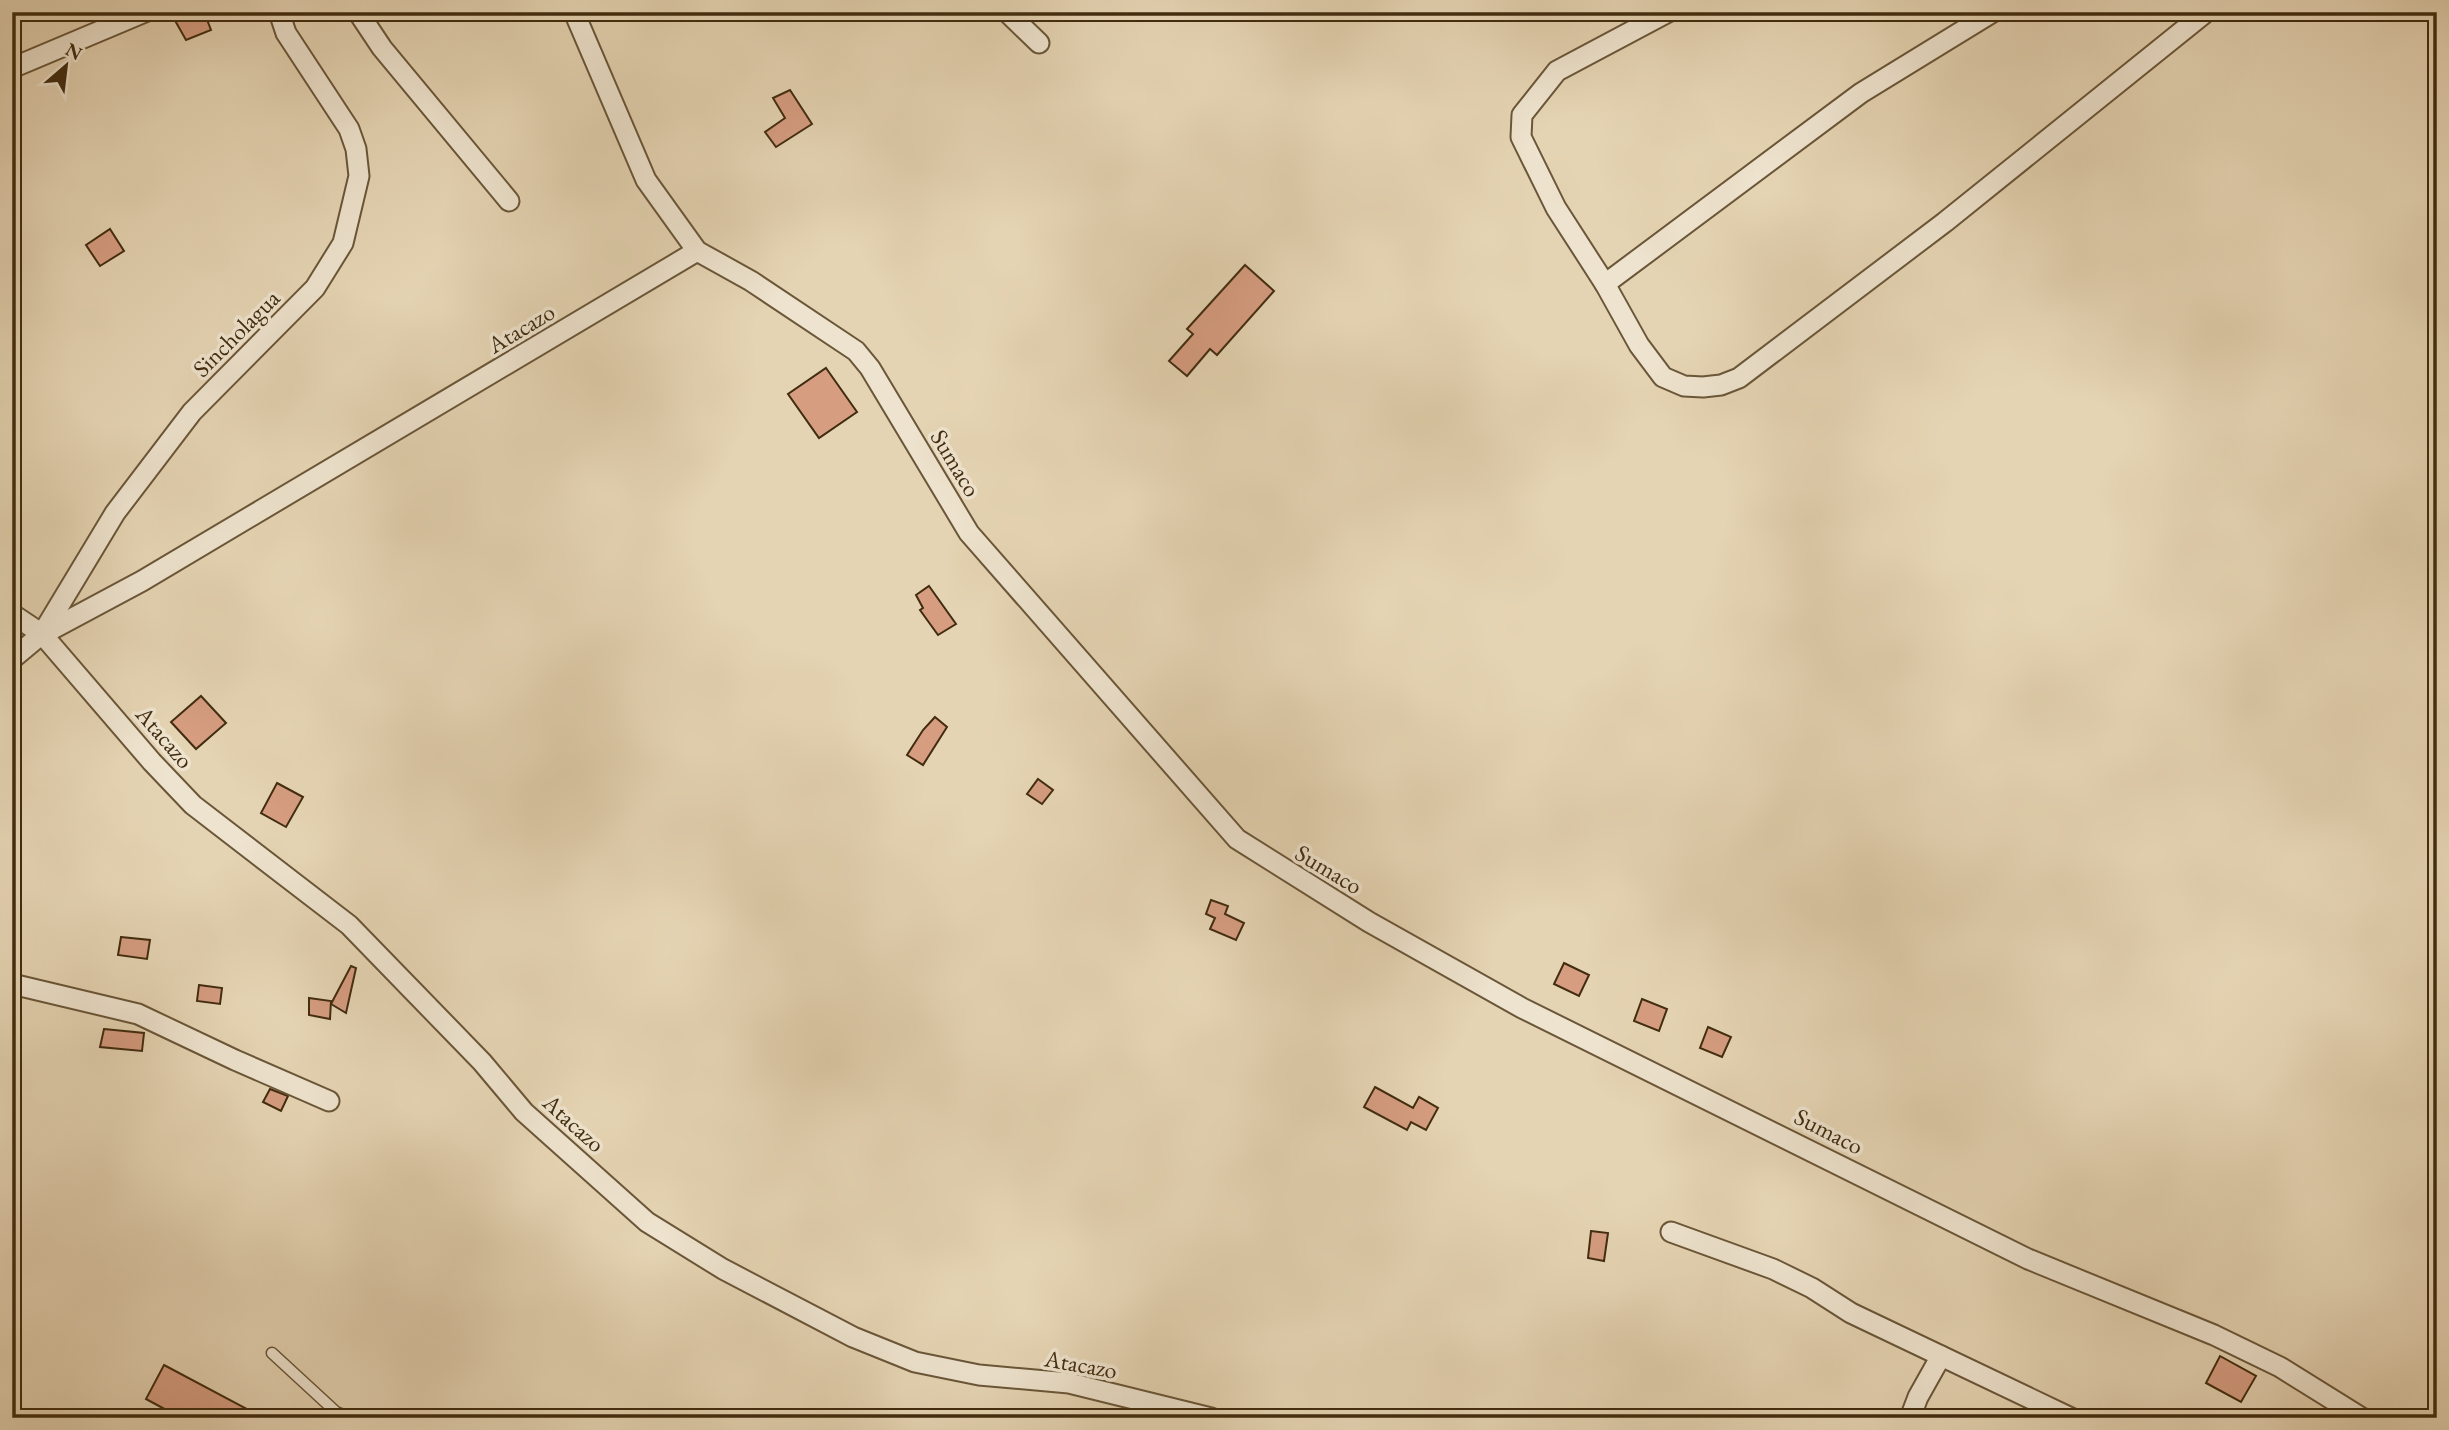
<svg xmlns="http://www.w3.org/2000/svg" width="2449" height="1430" font-family="'EB Garamond',serif">
	<style>
		.building { fill: #d69d81; stroke: #412c0f; stroke-width: 2 }
		.lines { fill: none; stroke-linecap: round; stroke-linejoin: round }
		.lane-casing { stroke: #6a5638; stroke-width: 13 }
		.street-casing { stroke: #6a5638; stroke-width: 23 }
		.lane { stroke: #eee3ce; stroke-width: 10 }
		.street { stroke: #eee3ce; stroke-width: 19 }
		.labels { text-anchor: middle; dominant-baseline: central; stroke-width: 7; stroke-linejoin: round; paint-order: stroke }
		.street-label { font-size: 24px; fill: #412c0f; stroke: #eee3ce }
	</style>
	<rect width="100%" height="100%" fill="#e5d4b3"/>
	<filter id="stains"><feTurbulence type="fractalNoise" baseFrequency=".00286" numOctaves="4"/><feColorMatrix values="0 0 0 0 .2 0 0 0 0 .09 0 0 0 0 .02 0 0 0 .5 -.17"/></filter>
	<radialGradient id="worn" r=".72"><stop offset=".6" stop-color="#630" stop-opacity="0"/><stop offset="1" stop-color="#630" stop-opacity=".3"/></radialGradient>
	<g class="building">
		<path d="M 184,12 L 204,12 L 211,30 L 186,40 L 173,17 Z"/>
		<path d="M 790,90 L 812,124 L 776,147 L 765,132 L 785,118 L 773,98 Z"/>
		<path d="M 110,229 L 124,251 L 100,266 L 86,245 Z"/>
		<path d="M 1245,265 L 1274,291 L 1217,355 L 1210,349 L 1187,376 L 1169,361 L 1193,334 L 1187,329 Z"/>
		<path d="M 826,368 L 857,412 L 819,438 L 788,394 Z"/>
		<path d="M 929,586 L 956,624 L 938,635 L 920,610 L 923,608 L 916,595 Z"/>
		<path d="M 201,696 L 226,723 L 196,749 L 171,722 Z"/>
		<path d="M 935,717 L 947,727 L 923,765 L 907,755 L 923,730 Z"/>
		<path d="M 1038,779 L 1053,790 L 1042,804 L 1027,794 Z"/>
		<path d="M 277,783 L 303,797 L 286,827 L 261,813 Z"/>
		<path d="M 1211,900 L 1228,906 L 1225,914 L 1244,923 L 1236,940 L 1210,929 L 1215,918 L 1206,914 Z"/>
		<path d="M 121,937 L 150,940 L 147,959 L 118,955 Z"/>
		<path d="M 1564,963 L 1589,975 L 1579,996 L 1554,984 Z"/>
		<path d="M 351,966 L 356,968 L 346,1013 L 331,1004 Z"/>
		<path d="M 199,985 L 222,988 L 220,1004 L 197,1001 Z"/>
		<path d="M 309,998 L 331,1001 L 330,1019 L 309,1015 Z"/>
		<path d="M 1642,999 L 1667,1009 L 1659,1031 L 1634,1021 Z"/>
		<path d="M 1708,1027 L 1731,1037 L 1722,1057 L 1700,1048 Z"/>
		<path d="M 104,1029 L 144,1033 L 142,1051 L 100,1047 Z"/>
		<path d="M 1375,1087 L 1413,1108 L 1419,1097 L 1438,1108 L 1426,1130 L 1411,1122 L 1407,1130 L 1364,1107 Z"/>
		<path d="M 270,1089 L 288,1096 L 281,1111 L 263,1102 Z"/>
		<path d="M 1591,1231 L 1608,1233 L 1604,1261 L 1588,1258 Z"/>
		<path d="M 2220,1356 L 2256,1376 L 2241,1402 L 2206,1383 Z"/>
		<path d="M 164,1365 L 264,1418 L 181,1418 L 146,1399 Z"/>
	</g>
	<g class="lines">
		<g class="lane-casing">
			<path id="lane" d="M 272,1353 L 336,1412 L 350,1418"/>
		</g>
		<g class="street-casing">
			<g id="street">
				<path d="M 358,12 L 382,48 L 509,201"/>
				<path d="M 574,12 L 646,180 L 697,251 L 751,281 L 856,351 L 870,368 L 969,533 L 1237,839 L 1369,922 L 1522,1008 L 2028,1259 L 2214,1335 L 2280,1367 L 2362,1418"/>
				<path d="M 1007,12 L 1039,43"/>
				<path d="M 1668,12 L 1557,71 L 1522,115 L 1521,137 L 1556,208 L 1605,284 L 1639,345 L 1663,377 L 1684,386 L 1703,387 L 1721,385 L 1739,378 L 1945,222 L 2206,12"/>
				<path d="M 12,68 L 145,12"/>
				<path d="M 1605,284 L 1861,93 L 1993,12"/>
				<path d="M 12,614 L 42,634 L 152,762 L 193,805 L 349,925 L 482,1062 L 524,1112 L 647,1222 L 723,1269 L 853,1337 L 915,1362 L 979,1375 L 1069,1383 L 1211,1418"/>
				<path d="M 43,634 L 142,581 L 697,251"/>
				<path d="M 12,659 L 42,634 L 115,513 L 192,412 L 315,288 L 343,243 L 359,176 L 356,149 L 349,129 L 286,33 L 279,12"/>
				<path d="M 12,984 L 138,1014 L 235,1060 L 329,1101"/>
				<path d="M 1671,1232 L 1773,1269 L 1812,1288 L 1851,1313 L 2071,1418"/>
				<path d="M 1910,1418 L 1918,1397 L 1941,1356"/>
			</g>
		</g>
		<use href="#lane" class="lane"/>
		<use href="#street" class="street"/>
	</g>
	<g class="labels">
		<g class="street-label">
			<text transform="translate(521 328) rotate(-31)">Atacazo</text>
			<text transform="translate(236 333) rotate(-45)">Sincholagua</text>
			<text transform="translate(956 463) rotate(59)">Sumaco</text>
			<text transform="translate(165 737) rotate(49)">Atacazo</text>
			<text transform="translate(1329 869) rotate(31)">Sumaco</text>
			<text transform="translate(574 1123) rotate(42)">Atacazo</text>
			<text transform="translate(1829 1131) rotate(27)">Sumaco</text>
			<text transform="translate(1081 1364) rotate(10)">Atacazo</text>
		</g>
	</g>
	<rect width="2449" height="1430" fill="none" stroke="#e5d4b3" stroke-width="42"/>
	<rect x="14" y="14" width="2421" height="1402" fill="none" stroke="#412c0f" stroke-width="3.5"/>
	<rect x="21" y="21" width="2407" height="1388" fill="none" stroke="#412c0f" stroke-width="2"/>
	<g transform="translate(66 66) rotate(28)" stroke="#eee3ce" stroke-width="5" paint-order="stroke">
	<path d="M0-5L12 26L0 18L-12 26Z" fill="#412c0f"/>
	<text y="-10" font-size="19" font-weight="bold" text-anchor="middle" fill="#412c0f">N</text>
	</g>
	<rect width="100%" height="100%" filter="url(#stains)"/>
	<rect width="100%" height="100%" fill="url(#worn)"/>
</svg>
